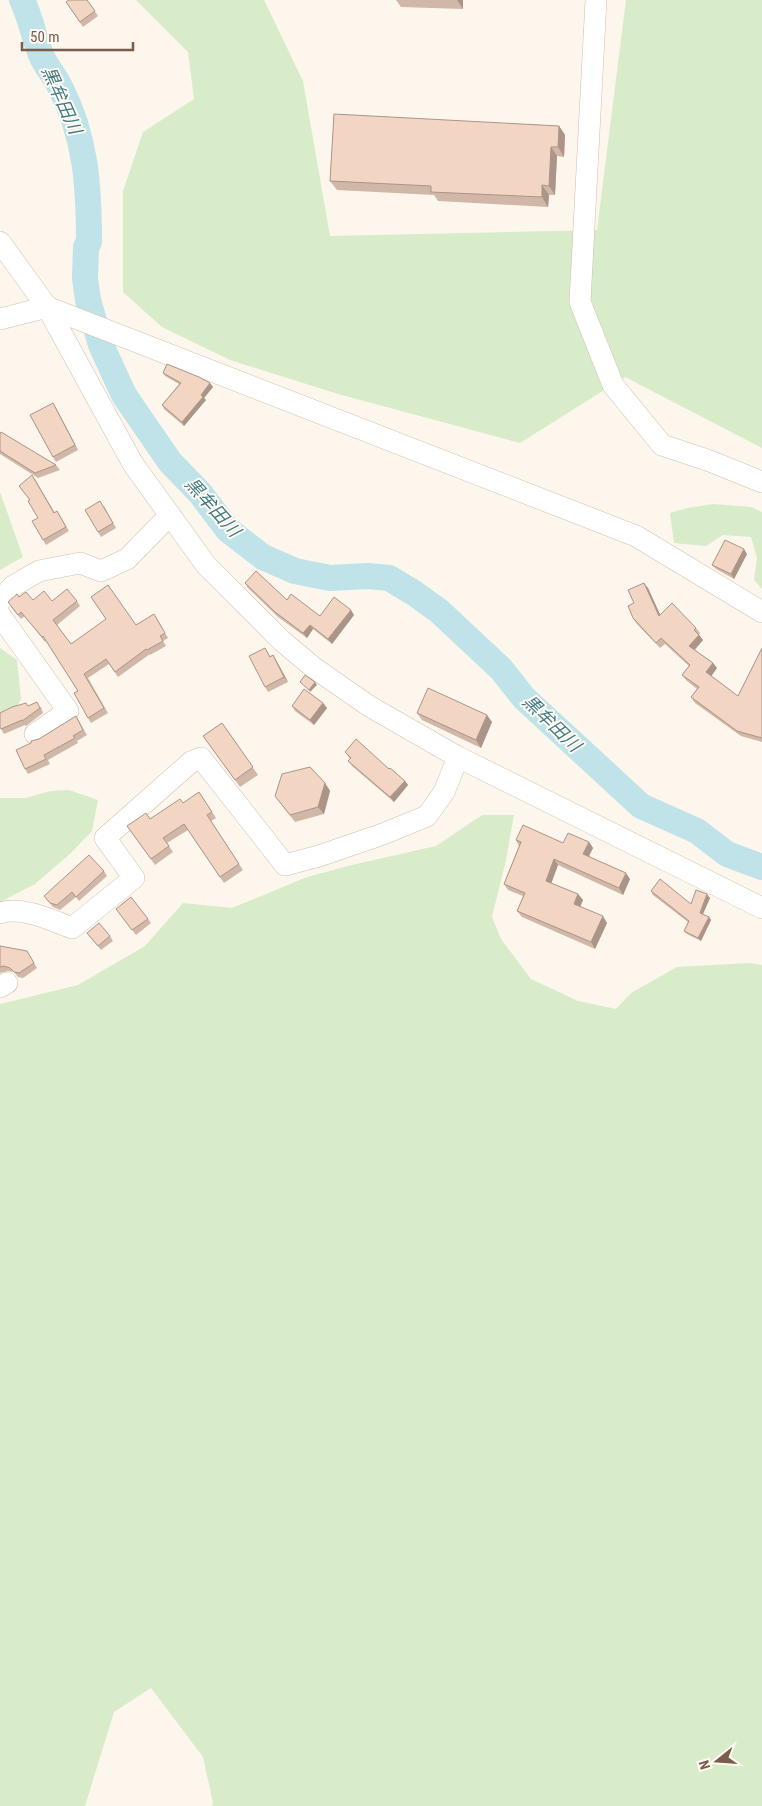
<svg xmlns="http://www.w3.org/2000/svg" width="762" height="1806" font-family="'Roboto Condensed','Noto Sans JP',sans-serif">
	<style>
		.green { fill: #d8ecc9 }
		.lines { fill: none; stroke-linecap: round; stroke-linejoin: round }
		.river { stroke: #bfe3e8; stroke-width: 26 }
		.minor-casing { stroke: #d1beb0; stroke-width: 22 }
		.minor { stroke: #fff; stroke-width: 21 }
		.wall { fill: #d1b7a8 }
		.shaded-wall { fill: #aa9588 }
		.building { fill: #f3d5c3; stroke: #aa9588 }
		.labels { text-anchor: middle; dominant-baseline: central; stroke-width: 4; stroke-linejoin: round; paint-order: stroke }
		.water-label { font-size: 18px; font-style: italic; fill: #437c86; stroke: #fffaf3 }
	</style>
	<rect width="100%" height="100%" fill="#fdf6ec"/>
	<g class="green">
		<path d="M 136,0 L 264,0 L 303,81 L 330,236 L 597,230 L 626,0 L 762,0 L 762,448 L 625,377 L 520,443 L 338,394 L 230,360 L 162,327 L 123,292 L 123,191 L 143,132 L 194,99 L 188,52 Z"/>
		<path d="M 0,492 L 23,557 L 0,570 Z"/>
		<path d="M 713,504 L 751,507 L 762,512 L 762,589 L 754,580 L 757,558 L 751,537 L 723,535 L 706,546 L 674,543 L 670,513 L 687,508 Z"/>
		<path d="M 0,648 L 17,660 L 21,699 L 10,719 L 0,722 Z"/>
		<path d="M 69,790 L 98,800 L 92,831 L 71,853 L 35,884 L 0,902 L 0,798 L 25,798 L 51,791 Z"/>
		<path d="M 482,815 L 514,815 L 506,860 L 492,917 L 501,939 L 531,979 L 578,1001 L 616,1009 L 631,993 L 677,967 L 749,963 L 762,965 L 762,1806 L 212,1806 L 213,1803 L 203,1757 L 151,1688 L 114,1712 L 85,1806 L 0,1806 L 0,1004 L 78,985 L 145,946 L 183,903 L 232,908 L 307,877 L 352,865 L 436,846 Z"/>
	</g>
	<g class="lines">
		<path class="river" d="M 22,0 C 31,18 34,39 42,57 C 47,68 55,76 60,87 C 86,137 89,186 89,242 L 86,247 L 85,278 L 88,300 L 101,345 L 124,395 L 170,462 L 200,493 L 228,530 L 263,557 L 295,571 L 330,578 L 368,576 L 389,578 L 414,593 L 439,611 L 501,669 L 524,698 L 641,806 L 697,831 L 727,854 L 762,867"/>
		<g class="minor-casing">
			<g id="minor">
				<path d="M 596,0 L 580,302 L 613,385 L 662,445 L 710,461 L 762,482"/>
				<path d="M 0,242 L 47,307 L 133,464 L 206,565 L 282,641 L 313,667 L 369,706 L 458,757 L 762,908"/>
				<path d="M 0,319 L 47,307 L 636,536 L 762,612"/>
				<path d="M 0,601 L 13,586 L 39,571 L 80,563 L 101,571 L 127,559 L 170,515"/>
				<path d="M 0,615 L 68,711 L 35,734"/>
				<path d="M 0,913 C 23,906 51,920 72,928 L 134,878 L 105,838 L 191,762 L 201,758 L 285,865 L 319,856 L 383,834 L 427,816 L 444,792 L 458,757"/>
				<path d="M 0,987 L 7,983"/>
			</g>
		</g>
		<use href="#minor" class="minor"/>
	</g>
	<g class="wall">
		<path d="M 87,0 L 98,16 L 83,27 L 66,2 Z"/>
		<path d="M 396,0 L 463,0 L 463,9 L 401,7 Z"/>
		<path d="M 559,126 L 565,135 L 564,157 L 557,156 L 555,195 L 549,195 L 548,207 L 438,201 L 434,195 L 337,190 L 330,181 Z"/>
		<path d="M 163,373 L 213,387 L 204,398 L 206,400 L 184,426 L 164,409 L 162,405 L 179,384 L 165,376 Z"/>
		<path d="M 53,403 L 56,408 L 78,450 L 56,462 L 53,457 Z"/>
		<path d="M 0,434 L 56,465 L 60,470 L 38,478 L 0,454 Z"/>
		<path d="M 35,479 L 55,513 L 57,511 L 69,531 L 46,545 L 43,540 L 38,518 L 30,500 L 19,486 Z"/>
		<path d="M 104,506 L 116,528 L 101,537 L 98,532 Z"/>
		<path d="M 747,554 L 734,579 L 716,569 L 712,565 Z"/>
		<path d="M 245,583 L 287,600 L 320,616 L 354,615 L 332,644 L 313,629 L 307,638 L 278,617 L 248,588 Z"/>
		<path d="M 648,588 L 660,615 L 696,628 L 700,633 L 699,635 L 703,640 L 695,650 L 713,663 L 717,668 L 711,676 L 738,696 L 762,648 L 762,742 L 741,736 L 695,703 L 691,697 L 697,689 L 686,680 L 682,675 L 689,666 L 665,644 L 660,648 L 637,624 L 633,618 L 634,603 Z"/>
		<path d="M 19,597 L 33,600 L 52,601 L 77,601 L 80,606 L 57,625 L 71,644 L 136,625 L 154,614 L 168,638 L 163,641 L 166,646 L 150,655 L 150,654 L 118,677 L 109,664 L 88,678 L 108,713 L 91,723 L 88,718 L 78,691 L 46,641 L 45,642 L 25,616 L 21,619 L 11,607 Z"/>
		<path d="M 265,648 L 270,656 L 273,655 L 276,660 L 288,682 L 268,692 L 265,687 Z"/>
		<path d="M 323,703 L 327,708 L 314,725 L 295,711 L 292,706 Z"/>
		<path d="M 28,706 L 41,707 L 43,713 L 26,726 L 25,725 L 4,734 L 1,729 Z"/>
		<path d="M 417,713 L 492,722 L 481,748 L 422,720 Z"/>
		<path d="M 76,716 L 87,735 L 77,741 L 78,743 L 48,760 L 50,764 L 28,774 L 25,769 L 39,739 Z"/>
		<path d="M 222,723 L 258,775 L 240,787 L 203,736 Z"/>
		<path d="M 345,752 L 389,769 L 405,781 L 408,785 L 394,802 L 352,766 L 348,761 L 350,759 Z"/>
		<path d="M 325,783 L 330,791 L 324,814 L 295,822 L 275,796 Z"/>
		<path d="M 199,792 L 216,818 L 211,821 L 243,870 L 224,883 L 188,830 L 167,843 L 173,852 L 155,865 L 127,826 L 150,819 L 183,803 Z"/>
		<path d="M 516,840 L 563,843 L 589,842 L 593,848 L 589,856 L 630,879 L 623,895 L 558,865 L 551,883 L 578,894 L 583,900 L 580,906 L 607,923 L 595,949 L 522,917 L 517,911 L 523,896 L 508,890 L 504,884 L 519,846 Z"/>
		<path d="M 104,871 L 107,876 L 79,901 L 76,897 L 60,910 L 53,907 L 44,896 Z"/>
		<path d="M 651,891 L 691,904 L 710,898 L 703,914 L 709,917 L 711,920 L 701,941 L 687,934 L 684,931 L 688,922 L 653,895 Z"/>
		<path d="M 131,897 L 151,923 L 136,935 L 116,909 Z"/>
		<path d="M 87,933 L 110,936 L 113,941 L 101,950 Z"/>
		<path d="M 0,946 L 30,956 L 37,968 L 23,978 L 18,977 L 14,972 L 8,971 L 0,973 Z"/>
	</g>
	<g class="shaded-wall">
		<path d="M 457,0 L 463,0 L 463,9 Z"/>
		<path d="M 559,126 L 565,135 L 564,157 L 558,147 Z"/>
		<path d="M 551,147 L 557,156 L 555,195 L 549,186 Z"/>
		<path d="M 542,185 L 549,195 L 548,207 L 542,197 Z"/>
		<path d="M 210,383 L 213,387 L 204,398 L 206,400 L 184,426 L 182,422 L 201,395 Z"/>
		<path d="M 53,403 L 56,408 L 78,450 L 75,445 Z"/>
		<path d="M 744,549 L 747,554 L 734,579 L 731,574 Z"/>
		<path d="M 644,583 L 648,588 L 663,621 L 659,616 Z"/>
		<path d="M 351,610 L 354,615 L 332,644 L 328,639 Z"/>
		<path d="M 310,625 L 313,629 L 307,638 L 303,633 Z"/>
		<path d="M 699,635 L 703,640 L 693,651 L 689,646 Z"/>
		<path d="M 273,655 L 276,660 L 288,682 L 284,677 Z"/>
		<path d="M 713,663 L 717,668 L 710,678 L 706,672 Z"/>
		<path d="M 315,682 L 317,685 L 310,692 L 309,690 Z"/>
		<path d="M 323,703 L 327,708 L 314,725 L 310,720 Z"/>
		<path d="M 487,715 L 492,722 L 481,748 L 476,740 Z"/>
		<path d="M 405,781 L 408,785 L 394,802 L 390,797 Z"/>
		<path d="M 325,783 L 330,791 L 324,814 L 318,807 Z"/>
		<path d="M 589,842 L 593,848 L 587,860 L 583,854 Z"/>
		<path d="M 554,859 L 558,865 L 550,887 L 546,881 Z"/>
		<path d="M 626,873 L 630,879 L 623,895 L 619,888 Z"/>
		<path d="M 578,894 L 583,900 L 579,910 L 574,904 Z"/>
		<path d="M 707,894 L 710,898 L 702,916 L 700,913 Z"/>
		<path d="M 603,916 L 607,923 L 595,949 L 591,942 Z"/>
		<path d="M 709,917 L 711,920 L 701,941 L 698,938 Z"/>
	</g>
	<g class="building">
		<path d="M 69,0 L 87,0 L 95,11 L 80,22 L 66,2 Z"/>
		<path d="M 334,114 L 559,126 L 558,147 L 551,147 L 549,186 L 542,185 L 542,197 L 431,192 L 431,186 L 330,181 Z"/>
		<path d="M 167,364 L 199,377 L 210,383 L 201,395 L 203,397 L 182,422 L 162,405 L 181,383 L 163,373 Z"/>
		<path d="M 53,403 L 75,445 L 53,457 L 30,415 Z"/>
		<path d="M 1,432 L 56,465 L 35,473 L 0,451 L 0,434 Z"/>
		<path d="M 32,475 L 54,513 L 57,511 L 66,527 L 43,540 L 32,521 L 38,518 L 28,501 L 30,500 L 19,486 Z"/>
		<path d="M 100,501 L 113,523 L 98,532 L 85,510 Z"/>
		<path d="M 725,540 L 744,549 L 731,574 L 712,565 Z"/>
		<path d="M 256,571 L 287,600 L 291,594 L 320,616 L 334,597 L 351,610 L 328,639 L 310,625 L 303,633 L 275,612 L 245,583 Z"/>
		<path d="M 644,583 L 659,616 L 672,603 L 696,628 L 694,630 L 699,635 L 689,646 L 713,663 L 706,672 L 738,696 L 762,648 L 762,738 L 737,731 L 691,697 L 699,687 L 682,675 L 690,665 L 661,638 L 656,643 L 633,618 L 628,606 L 634,603 L 628,590 Z"/>
		<path d="M 108,585 L 136,625 L 154,614 L 165,633 L 160,636 L 163,641 L 147,650 L 146,649 L 115,672 L 106,659 L 84,674 L 104,708 L 88,718 L 74,693 L 78,691 L 43,636 L 42,637 L 21,612 L 18,615 L 8,602 L 17,594 L 19,597 L 26,592 L 33,600 L 44,591 L 52,601 L 67,589 L 77,601 L 53,620 L 71,644 L 106,619 L 91,597 Z"/>
		<path d="M 265,648 L 270,657 L 273,655 L 284,677 L 265,687 L 249,656 Z"/>
		<path d="M 305,675 L 315,682 L 309,690 L 300,682 Z"/>
		<path d="M 428,688 L 487,715 L 476,740 L 417,713 Z"/>
		<path d="M 304,689 L 323,703 L 310,720 L 292,706 Z"/>
		<path d="M 37,702 L 40,708 L 22,721 L 22,720 L 1,729 L 0,727 L 0,713 L 12,707 L 26,703 L 28,706 Z"/>
		<path d="M 76,716 L 83,730 L 73,736 L 75,738 L 44,755 L 46,759 L 25,769 L 16,750 L 31,743 L 31,741 L 39,739 Z"/>
		<path d="M 222,723 L 253,767 L 235,780 L 203,736 Z"/>
		<path d="M 356,739 L 389,769 L 390,768 L 405,781 L 390,797 L 348,761 L 351,758 L 345,752 Z"/>
		<path d="M 310,767 L 325,783 L 318,807 L 290,815 L 275,796 L 282,774 Z"/>
		<path d="M 199,792 L 212,812 L 207,815 L 239,864 L 220,877 L 184,824 L 163,838 L 169,846 L 151,859 L 127,826 L 146,813 L 150,819 L 180,799 L 183,803 Z"/>
		<path d="M 523,825 L 563,843 L 568,833 L 589,842 L 583,854 L 626,873 L 619,888 L 554,859 L 546,881 L 578,894 L 574,904 L 603,916 L 591,942 L 517,911 L 525,893 L 504,884 L 521,842 L 516,840 Z"/>
		<path d="M 89,855 L 104,871 L 76,897 L 72,892 L 57,905 L 50,903 L 44,896 Z"/>
		<path d="M 660,879 L 691,904 L 696,890 L 707,894 L 700,913 L 709,917 L 698,938 L 684,931 L 689,921 L 651,891 Z"/>
		<path d="M 131,897 L 148,919 L 132,930 L 116,909 Z"/>
		<path d="M 99,923 L 110,936 L 98,946 L 87,933 Z"/>
		<path d="M 0,946 L 27,951 L 34,963 L 19,973 L 14,972 L 10,968 L 4,966 L 0,967 Z"/>
	</g>
	<g class="labels">
		<g class="water-label">
			<text transform="translate(62 100) rotate(66)">黒牟田川</text>
			<text transform="translate(213 507) rotate(48)">黒牟田川</text>
			<text transform="translate(552 723) rotate(44)">黒牟田川</text>
		</g>
	</g>
	<g transform="translate(717 1761) rotate(253)" stroke="#fffaf3" stroke-width="4" paint-order="stroke">
	<path d="M0-4L9 19L0 12L-9 19Z" fill="#7a5c4d"/>
	<text y="-8" font-size="14" font-weight="bold" text-anchor="middle" fill="#7a5c4d">N</text>
	</g>
	<path d="M22 42v8h111v-8" fill="none" stroke="#7a5c4d" stroke-width="2.5"/>
	<text x="30" y="42" font-size="15" fill="#7a5c4d" stroke="#fffaf3" stroke-width="4" paint-order="stroke">50 m</text>
</svg>
